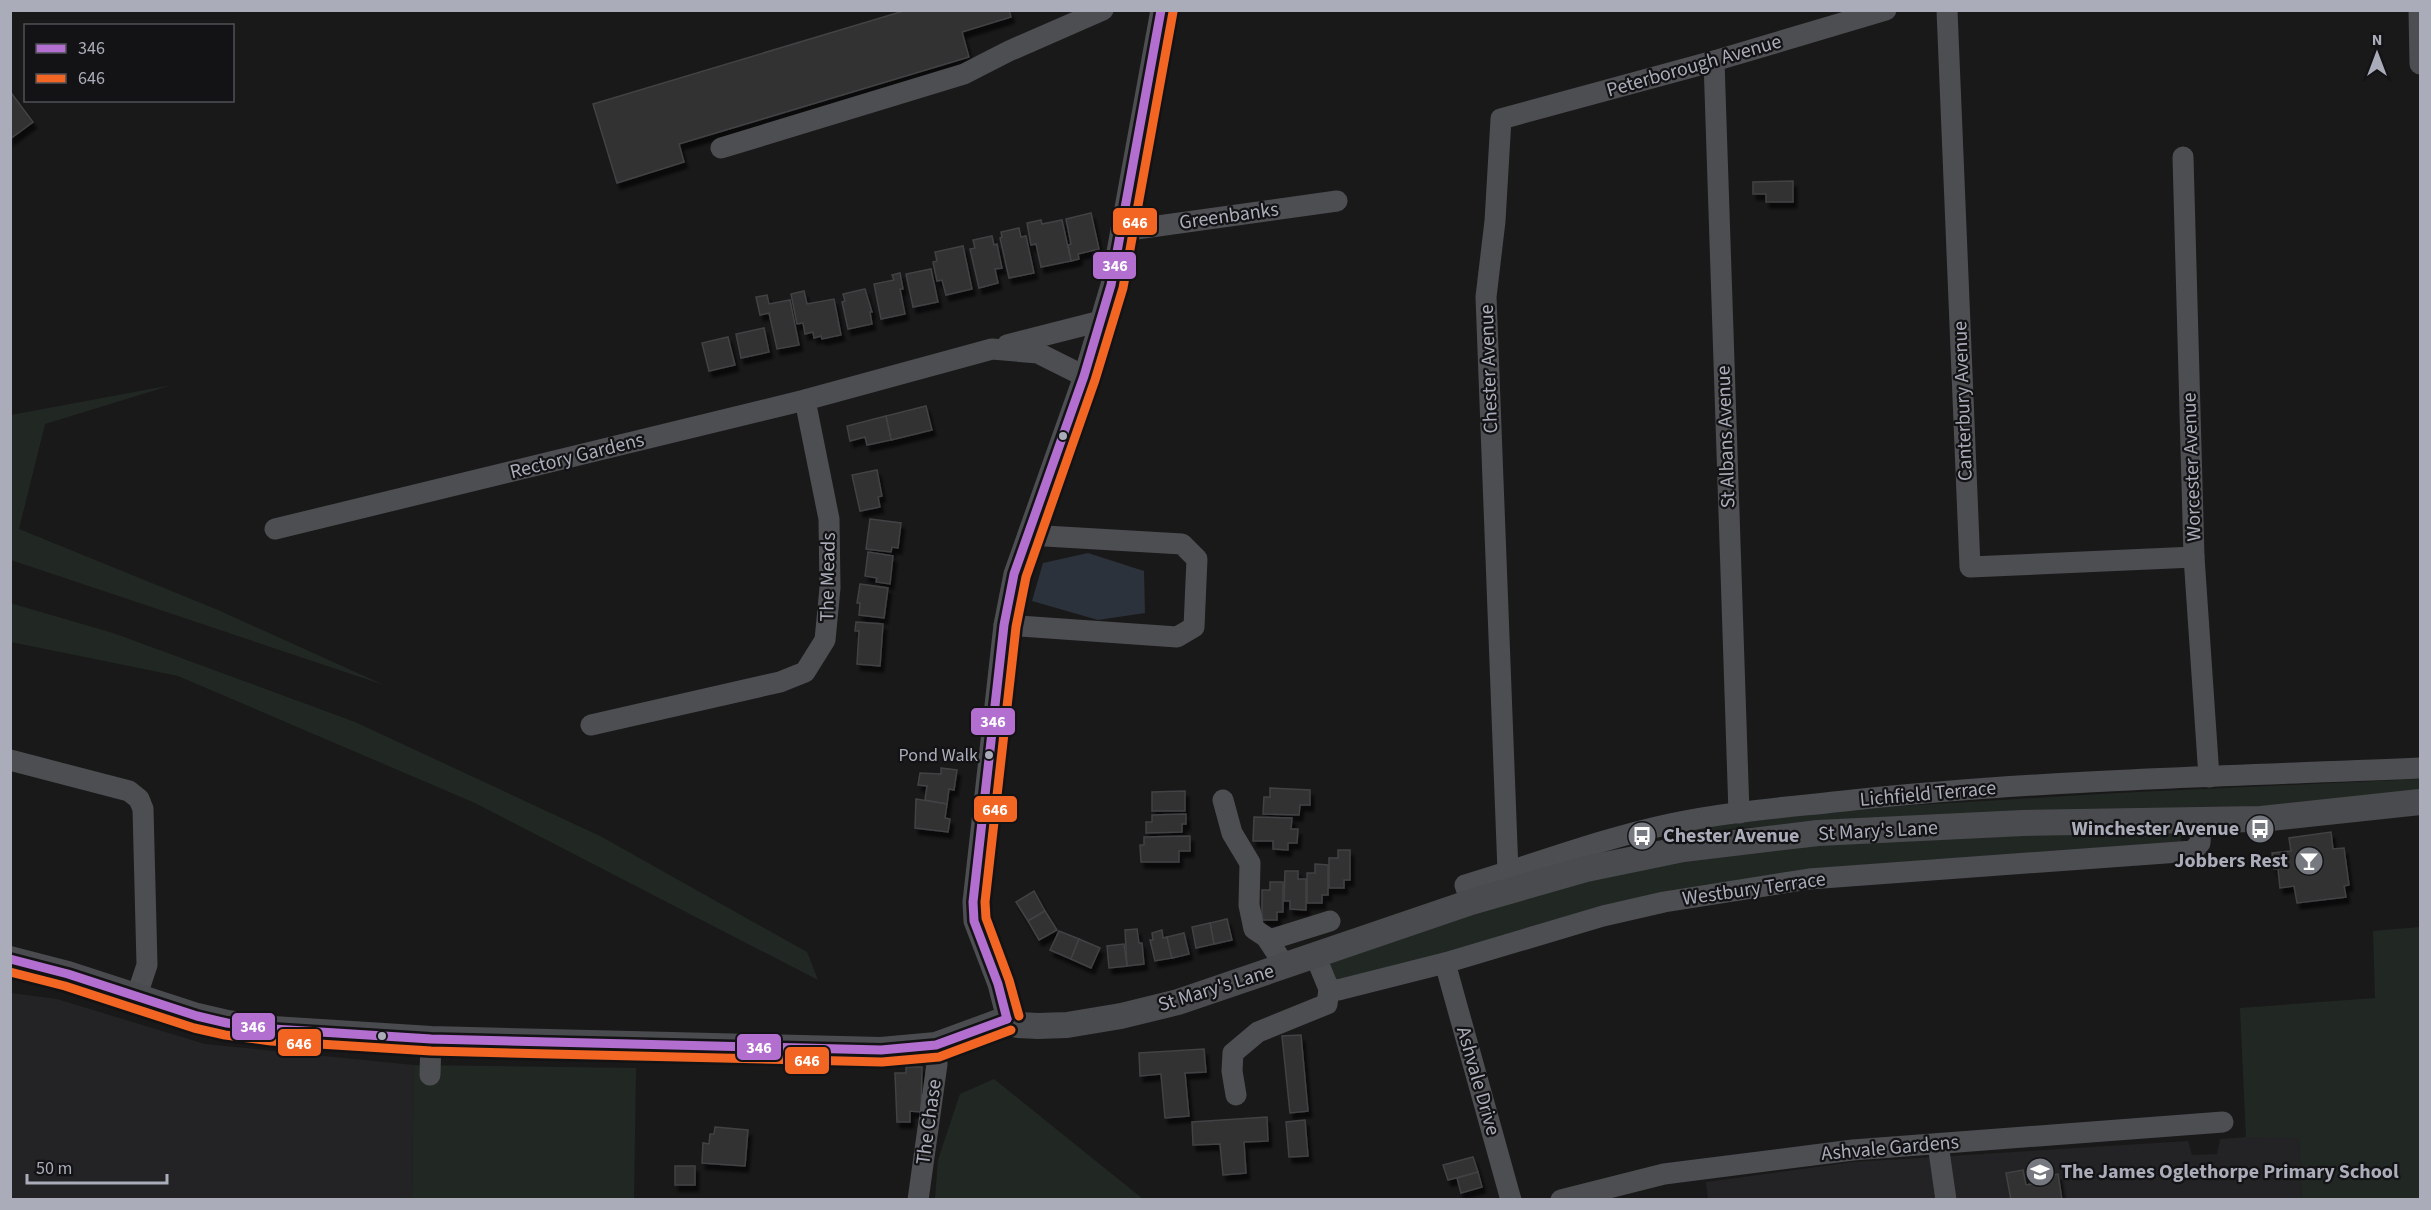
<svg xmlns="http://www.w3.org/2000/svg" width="2431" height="1210" font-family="'Source Sans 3',sans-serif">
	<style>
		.built { fill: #232325 }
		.green { fill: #212823 }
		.water { fill: #2c323b }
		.building { fill: #313131; stroke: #424245; stroke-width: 1.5; filter: url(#shadow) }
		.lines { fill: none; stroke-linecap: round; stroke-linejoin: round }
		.minor { stroke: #4d4e52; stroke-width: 21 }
		.major { stroke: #4a4b4e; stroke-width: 26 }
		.bus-1-casing { stroke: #131315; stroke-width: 14 }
		.bus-2-casing { stroke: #131315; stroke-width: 14 }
		.bus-1 { stroke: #b36fd0; stroke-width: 9 }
		.bus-2 { stroke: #f26522; stroke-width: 9 }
		.bus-dot { fill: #aaadb9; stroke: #131315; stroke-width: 2 }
		.labels { text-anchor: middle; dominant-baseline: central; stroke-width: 4.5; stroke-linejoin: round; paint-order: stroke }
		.bus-label { font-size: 18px; fill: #aaadb9; stroke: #131315; text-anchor: end }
		.street-label { font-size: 20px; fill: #aaadb9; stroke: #131315 }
		.poi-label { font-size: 20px; font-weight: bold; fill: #aaadb9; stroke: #131315; text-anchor: end }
		.line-badge { stroke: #131315; stroke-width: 2 }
		.badge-label { font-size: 16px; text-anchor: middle; font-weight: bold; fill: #fff }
	</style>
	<defs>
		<filter id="shadow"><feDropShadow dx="3.5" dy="6" stdDeviation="1.5" flood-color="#0009"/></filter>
	</defs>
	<rect width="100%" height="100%" fill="#191919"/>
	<g class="built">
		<path d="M 11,993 L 57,999 L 205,1044 L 414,1065 L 412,1199 L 11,1200 Z"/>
		<path d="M 2246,1137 L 2299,1137 L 2302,1199 L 1708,1200 L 1706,1182 L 1853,1162 L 2188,1141 L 2192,1155 L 2217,1154 L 2220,1139 Z"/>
	</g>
	<g class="green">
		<path d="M 172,385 L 45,424 L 19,529 L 218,610 L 384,685 L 11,560 L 11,415 Z"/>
		<path d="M 10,603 L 113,633 L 355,722 L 600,836 L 807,952 L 818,980 L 475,803 L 178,676 L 11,642 Z"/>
		<path d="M 2420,779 L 2420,795 L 2206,813 L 1844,822 L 1739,828 L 1673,837 L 1673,832 L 1836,810 L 2117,793 Z"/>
		<path d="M 2179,830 L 2182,835 L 2180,847 L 1803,873 L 1350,983 L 1336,980 L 1330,965 L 1336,953 L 1488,905 L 1700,855 L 1824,841 Z"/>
		<path d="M 2420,927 L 2420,1199 L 2302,1199 L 2299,1138 L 2246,1137 L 2240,1008 L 2375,998 L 2373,931 Z"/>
		<path d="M 414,1065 L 636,1068 L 634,1199 L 412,1200 Z"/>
		<path d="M 994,1079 L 1143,1199 L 935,1199 L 938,1160 L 960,1094 Z"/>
	</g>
	<path class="water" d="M 1088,553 L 1144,571 L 1145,613 L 1098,620 L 1032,601 L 1043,563 Z"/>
	<g class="building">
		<path d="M 907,10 L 1009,10 L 1011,17 L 962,32 L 969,57 L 679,144 L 684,162 L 617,183 L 593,104 Z"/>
		<path d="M 12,94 L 33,122 L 10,139 L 10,95 Z"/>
		<path d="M 1793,181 L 1793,202 L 1766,202 L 1766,194 L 1753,194 L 1753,182 Z"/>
		<path d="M 1091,213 L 1099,249 L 1078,254 L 1079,259 L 1071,261 L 1068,245 L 1071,244 L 1066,219 Z"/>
		<path d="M 1041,220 L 1042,224 L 1062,220 L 1071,261 L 1041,267 L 1036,244 L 1031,245 L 1027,223 Z"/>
		<path d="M 1019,228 L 1021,237 L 1026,236 L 1034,273 L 1009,278 L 1000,238 L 1002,237 L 1001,232 Z"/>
		<path d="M 992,236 L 994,245 L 997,244 L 1002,268 L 995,269 L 998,283 L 979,288 L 970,249 L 975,248 L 973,240 Z"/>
		<path d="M 963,246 L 972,289 L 946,295 L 942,280 L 937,281 L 933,262 L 937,261 L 935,252 Z"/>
		<path d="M 931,269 L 938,302 L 913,307 L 906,274 Z"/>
		<path d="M 900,273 L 903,289 L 900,289 L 905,314 L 881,319 L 874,284 L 894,280 L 892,275 Z"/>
		<path d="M 865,289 L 872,312 L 870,312 L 872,324 L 848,329 L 842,302 L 845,301 L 843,294 Z"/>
		<path d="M 804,291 L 807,304 L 834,299 L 841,335 L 822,339 L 821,336 L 814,338 L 813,332 L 805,334 L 803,323 L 797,324 L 791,294 Z"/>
		<path d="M 767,295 L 769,304 L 790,300 L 799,345 L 777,349 L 769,313 L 760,315 L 756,297 Z"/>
		<path d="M 764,328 L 769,352 L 741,358 L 736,334 Z"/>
		<path d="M 728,337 L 735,365 L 709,371 L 702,343 Z"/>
		<path d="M 926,406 L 932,430 L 891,440 L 886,416 Z"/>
		<path d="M 886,416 L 891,440 L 867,445 L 865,437 L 850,441 L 847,426 Z"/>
		<path d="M 877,470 L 882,496 L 878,497 L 880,507 L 860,511 L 852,475 Z"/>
		<path d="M 870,519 L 901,523 L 898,548 L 892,547 L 891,552 L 866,549 Z"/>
		<path d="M 868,552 L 893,556 L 890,584 L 876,582 L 877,578 L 865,576 Z"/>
		<path d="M 860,584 L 888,588 L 884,618 L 859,615 L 860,603 L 857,603 Z"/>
		<path d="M 856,622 L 883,624 L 880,666 L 857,664 L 859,631 L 855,631 Z"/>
		<path d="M 941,768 L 957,770 L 954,790 L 949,789 L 947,804 L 925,800 L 927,786 L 918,785 L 920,773 L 941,774 Z"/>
		<path d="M 1270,788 L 1310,790 L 1310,805 L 1300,805 L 1299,815 L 1263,814 L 1264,797 L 1270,797 Z"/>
		<path d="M 1185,791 L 1185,811 L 1152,811 L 1152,792 Z"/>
		<path d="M 916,799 L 947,804 L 945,818 L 950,819 L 948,832 L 915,828 Z"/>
		<path d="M 1186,814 L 1186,824 L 1182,824 L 1182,832 L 1146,833 L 1146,822 L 1152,822 L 1152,815 Z"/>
		<path d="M 1254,817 L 1292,818 L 1291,829 L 1298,829 L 1297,843 L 1288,843 L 1288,850 L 1273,849 L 1273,841 L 1253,841 Z"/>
		<path d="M 2331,832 L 2333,849 L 2344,848 L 2349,885 L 2344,886 L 2346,897 L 2297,903 L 2294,886 L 2280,888 L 2278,869 L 2274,869 L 2272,853 L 2291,851 L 2289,838 Z"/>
		<path d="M 1190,836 L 1190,851 L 1179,851 L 1179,862 L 1141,862 L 1140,845 L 1144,845 L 1144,837 Z"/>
		<path d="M 1338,850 L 1350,850 L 1350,880 L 1344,880 L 1344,888 L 1329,888 L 1329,858 L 1338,858 Z"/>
		<path d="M 1315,864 L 1328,865 L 1328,895 L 1322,895 L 1322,903 L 1307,903 L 1307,873 L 1315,873 Z"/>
		<path d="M 1285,871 L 1298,871 L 1298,879 L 1306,879 L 1306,910 L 1290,909 L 1290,901 L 1284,901 Z"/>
		<path d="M 1270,882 L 1283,882 L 1283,912 L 1277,912 L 1277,920 L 1262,920 L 1262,890 L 1270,890 Z"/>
		<path d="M 1034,891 L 1045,911 L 1028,921 L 1016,902 Z"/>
		<path d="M 1045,911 L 1057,930 L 1039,940 L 1028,921 Z"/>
		<path d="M 1227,919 L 1232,940 L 1214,944 L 1210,923 Z"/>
		<path d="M 1210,923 L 1214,944 L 1196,948 L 1192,927 Z"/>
		<path d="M 1137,929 L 1139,943 L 1142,943 L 1144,964 L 1127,966 L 1125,930 Z"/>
		<path d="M 1162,930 L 1163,938 L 1167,937 L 1172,958 L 1155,961 L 1150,940 L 1153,940 L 1152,933 Z"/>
		<path d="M 1059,931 L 1079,939 L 1071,959 L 1050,950 Z"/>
		<path d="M 1184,933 L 1189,954 L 1172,958 L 1167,937 Z"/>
		<path d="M 1079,939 L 1100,948 L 1091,968 L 1071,959 Z"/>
		<path d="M 1124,944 L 1127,966 L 1109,968 L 1107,946 Z"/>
		<path d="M 1301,1035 L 1308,1111 L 1290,1113 L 1282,1036 Z"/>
		<path d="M 1204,1049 L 1206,1072 L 1185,1073 L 1189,1116 L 1165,1118 L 1161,1074 L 1140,1076 L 1139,1053 Z"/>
		<path d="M 906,1067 L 922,1067 L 921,1112 L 910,1111 L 910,1122 L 897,1122 L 895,1073 L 906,1073 Z"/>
		<path d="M 1267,1117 L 1268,1141 L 1244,1142 L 1246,1173 L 1223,1175 L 1220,1144 L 1193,1145 L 1192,1122 Z"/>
		<path d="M 1305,1120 L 1308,1156 L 1289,1157 L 1286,1122 Z"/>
		<path d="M 715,1127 L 748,1130 L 745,1166 L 702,1163 L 703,1143 L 709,1144 L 710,1134 L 714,1134 Z"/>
		<path d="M 1473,1157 L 1478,1172 L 1448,1180 L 1443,1165 Z"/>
		<rect x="675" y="1166" width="20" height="19"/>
		<path d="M 2023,1170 L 2026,1185 L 2042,1182 L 2041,1177 L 2058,1174 L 2062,1200 L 2011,1200 L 2006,1173 Z"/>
		<path d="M 1478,1172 L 1482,1187 L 1461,1193 L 1457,1178 Z"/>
	</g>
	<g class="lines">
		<g class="minor">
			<path d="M 1947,10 L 1970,567 L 2194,557"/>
			<path d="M 2419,10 L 2420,64"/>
			<path d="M 1714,61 L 1739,813"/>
			<path d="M 721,148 L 964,74 L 1009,51 L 1103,10"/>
			<path d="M 2183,157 L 2194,557 L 2209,777"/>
			<path d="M 1122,231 L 1337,201"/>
			<path d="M 1007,345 L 1101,321"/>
			<path d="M 275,529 L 805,400 L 992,349 L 1038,353 L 1084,376"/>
			<path d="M 1004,625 L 1177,637 L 1194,627 L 1197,559 L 1182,544 L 1028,535"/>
			<path d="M 591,725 L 780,682 L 805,672 L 825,640 L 830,588 L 829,519 L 805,400"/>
			<path d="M 10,760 L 129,791 L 139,799 L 143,809 L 147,965 L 136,998"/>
			<path d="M 1223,800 L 1232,833 L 1250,863 L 1249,905 L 1254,929 L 1266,937 L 1285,966"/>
			<path d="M 1508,872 L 1486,297 L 1495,221 L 1501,119 L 1714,61 L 1886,10"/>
			<path d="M 1471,902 L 1465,885 C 1533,865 1600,839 1670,824 C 1730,811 1792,807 1853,800 C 2041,780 2231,776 2420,768"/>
			<path d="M 1269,940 L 1330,921"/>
			<path d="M 1315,955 L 1329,989 L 1338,990 L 1445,963 L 1603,916 L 1664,902 L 1809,879 L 2193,851 L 2200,843 L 2201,821"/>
			<path d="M 1445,963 L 1511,1200"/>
			<path d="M 1007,1019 L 998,984 L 974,921 L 973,902 L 1004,625 L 1014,574 L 1084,376 L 1111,285 L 1161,10"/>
			<path d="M 430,1075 L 431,1039"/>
			<path d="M 1236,1095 L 1232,1071 L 1233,1053 L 1258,1032 L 1327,1004 L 1329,989"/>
			<path d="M 1938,1144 L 1946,1200"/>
			<path d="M 918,1200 L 937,1064 L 936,1045"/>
			<path d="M 1561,1200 L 1664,1174 L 1853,1150 L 2223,1122"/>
		</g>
		<path class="major" d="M 10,959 L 68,974 L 197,1016 L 227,1023 L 273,1029 L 431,1039 L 881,1050 L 936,1045 L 1007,1019 L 1018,1025 L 1038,1026 L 1067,1025 L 1121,1016 L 1178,1002 L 1471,902 L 1586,869 L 1683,849 L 1818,833 L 2023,823 L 2261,819 L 2420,802"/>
		<g class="bus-1-casing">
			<g id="bus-1">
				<path d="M 10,959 L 68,974 L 197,1016 L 227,1023 L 273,1029 L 431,1039 L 881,1050 L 936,1045 L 1007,1019"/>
				<path d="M 1007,1019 L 998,984 L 974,921 L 973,902 L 1004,625 L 1014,574 L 1084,376 L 1111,285 L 1161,10"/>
			</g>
		</g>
		<g class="bus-2-casing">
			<g id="bus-2">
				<path d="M 10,972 L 65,986 L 194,1028 L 225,1035 L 271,1041 L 431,1051 L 882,1062 L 939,1057 L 1011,1030"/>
				<path d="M 1019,1016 L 1009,980 L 986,918 L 985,902 L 1016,627 L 1026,577 L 1095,380 L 1123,288 L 1173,12"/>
			</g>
		</g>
		<use href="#bus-1" class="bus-1"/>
		<use href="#bus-2" class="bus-2"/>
	</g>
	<defs>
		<g id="bus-disc" transform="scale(1.5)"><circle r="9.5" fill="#777981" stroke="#131315"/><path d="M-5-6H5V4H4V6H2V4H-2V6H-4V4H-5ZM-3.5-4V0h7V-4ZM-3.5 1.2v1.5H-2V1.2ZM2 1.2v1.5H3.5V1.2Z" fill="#fff"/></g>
		<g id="bar-disc" transform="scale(1.5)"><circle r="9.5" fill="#777981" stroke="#131315"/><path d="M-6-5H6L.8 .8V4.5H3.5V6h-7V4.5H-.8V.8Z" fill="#fff"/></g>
		<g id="school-disc" transform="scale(1.5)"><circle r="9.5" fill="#777981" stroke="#131315"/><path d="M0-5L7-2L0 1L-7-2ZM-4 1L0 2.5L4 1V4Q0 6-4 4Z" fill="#fff"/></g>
	</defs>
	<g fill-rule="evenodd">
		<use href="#bus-disc" x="2260" y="829"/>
		<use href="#bus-disc" x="1642" y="836"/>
		<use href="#bar-disc" x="2309" y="861"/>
		<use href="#school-disc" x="2040" y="1172"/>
	</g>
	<g class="bus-dot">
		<circle cx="1063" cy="436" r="5"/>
		<circle cx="989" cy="755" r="5"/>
		<circle cx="382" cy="1036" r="5"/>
	</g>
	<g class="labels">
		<g class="bus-label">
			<text x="978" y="755">Pond Walk</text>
		</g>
		<g class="street-label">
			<text transform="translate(1694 66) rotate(-16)">Peterborough Avenue</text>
			<text transform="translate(1229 216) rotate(-8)">Greenbanks</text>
			<text transform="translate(1489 369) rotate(-92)">Chester Avenue</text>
			<text transform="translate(1963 401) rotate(-92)">Canterbury Avenue</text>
			<text transform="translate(1726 437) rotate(-92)">St Albans Avenue</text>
			<text transform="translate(577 456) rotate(-14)">Rectory Gardens</text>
			<text transform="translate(2192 467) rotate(-92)">Worcester Avenue</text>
			<text transform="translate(828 577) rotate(-89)">The Meads</text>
			<text transform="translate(1928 794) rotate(-5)">Lichfield Terrace</text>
			<text transform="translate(1878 831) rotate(-3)">St Mary's Lane</text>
			<text transform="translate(1754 889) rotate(-8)">Westbury Terrace</text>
			<text transform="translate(1216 988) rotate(-17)">St Mary's Lane</text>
			<text transform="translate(1478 1081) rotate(74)">Ashvale Drive</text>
			<text transform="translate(929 1122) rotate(-82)">The Chase</text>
			<text transform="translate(1890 1148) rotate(-5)">Ashvale Gardens</text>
		</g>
		<g class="poi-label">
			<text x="2239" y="829">Winchester Avenue</text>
			<text x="1663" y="836" text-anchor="start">Chester Avenue</text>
			<text x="2288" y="861">Jobbers Rest</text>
			<text x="2061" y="1172" text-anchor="start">The James Oglethorpe Primary School</text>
		</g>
	</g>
	<g class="line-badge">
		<rect x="1112" y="207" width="46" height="29" rx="6" fill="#f26522"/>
		<rect x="1092" y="251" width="45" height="29" rx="6" fill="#b36fd0"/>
		<rect x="970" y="707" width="46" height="29" rx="6" fill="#b36fd0"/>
		<rect x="973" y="795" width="45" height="28" rx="6" fill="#f26522"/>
		<rect x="231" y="1012" width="45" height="29" rx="6" fill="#b36fd0"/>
		<rect x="277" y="1028" width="45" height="29" rx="6" fill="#f26522"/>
		<rect x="736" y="1033" width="46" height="28" rx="6" fill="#b36fd0"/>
		<rect x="784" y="1046" width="46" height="29" rx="6" fill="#f26522"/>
	</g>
	<g class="badge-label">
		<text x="1135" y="228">646</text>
		<text x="1115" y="271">346</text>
		<text x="993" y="727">346</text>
		<text x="995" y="815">646</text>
		<text x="253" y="1032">346</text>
		<text x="299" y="1049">646</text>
		<text x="759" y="1053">346</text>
		<text x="807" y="1066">646</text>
	</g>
	<rect width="2431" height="1210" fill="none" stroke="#aaadb9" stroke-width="24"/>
	<rect x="24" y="24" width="210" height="78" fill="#131315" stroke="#4f5157" stroke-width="1.5"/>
	<rect x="36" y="44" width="30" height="9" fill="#b36fd0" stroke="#4f5157" stroke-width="1.5"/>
	<text x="78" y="54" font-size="18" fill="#aaadb9">346</text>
	<rect x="36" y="74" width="30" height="9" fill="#f26522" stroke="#4f5157" stroke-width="1.5"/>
	<text x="78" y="84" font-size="18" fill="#aaadb9">646</text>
	<g transform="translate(2377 54)" stroke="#131315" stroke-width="4.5" paint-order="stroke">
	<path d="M0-4.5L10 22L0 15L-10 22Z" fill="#aaadb9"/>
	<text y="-9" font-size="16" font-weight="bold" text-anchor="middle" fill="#aaadb9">N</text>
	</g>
	<path d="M27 1174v9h140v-9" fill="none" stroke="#aaadb9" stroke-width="3"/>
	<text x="36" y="1174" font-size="18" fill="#aaadb9" stroke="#131315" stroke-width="4.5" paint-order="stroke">50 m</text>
</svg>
